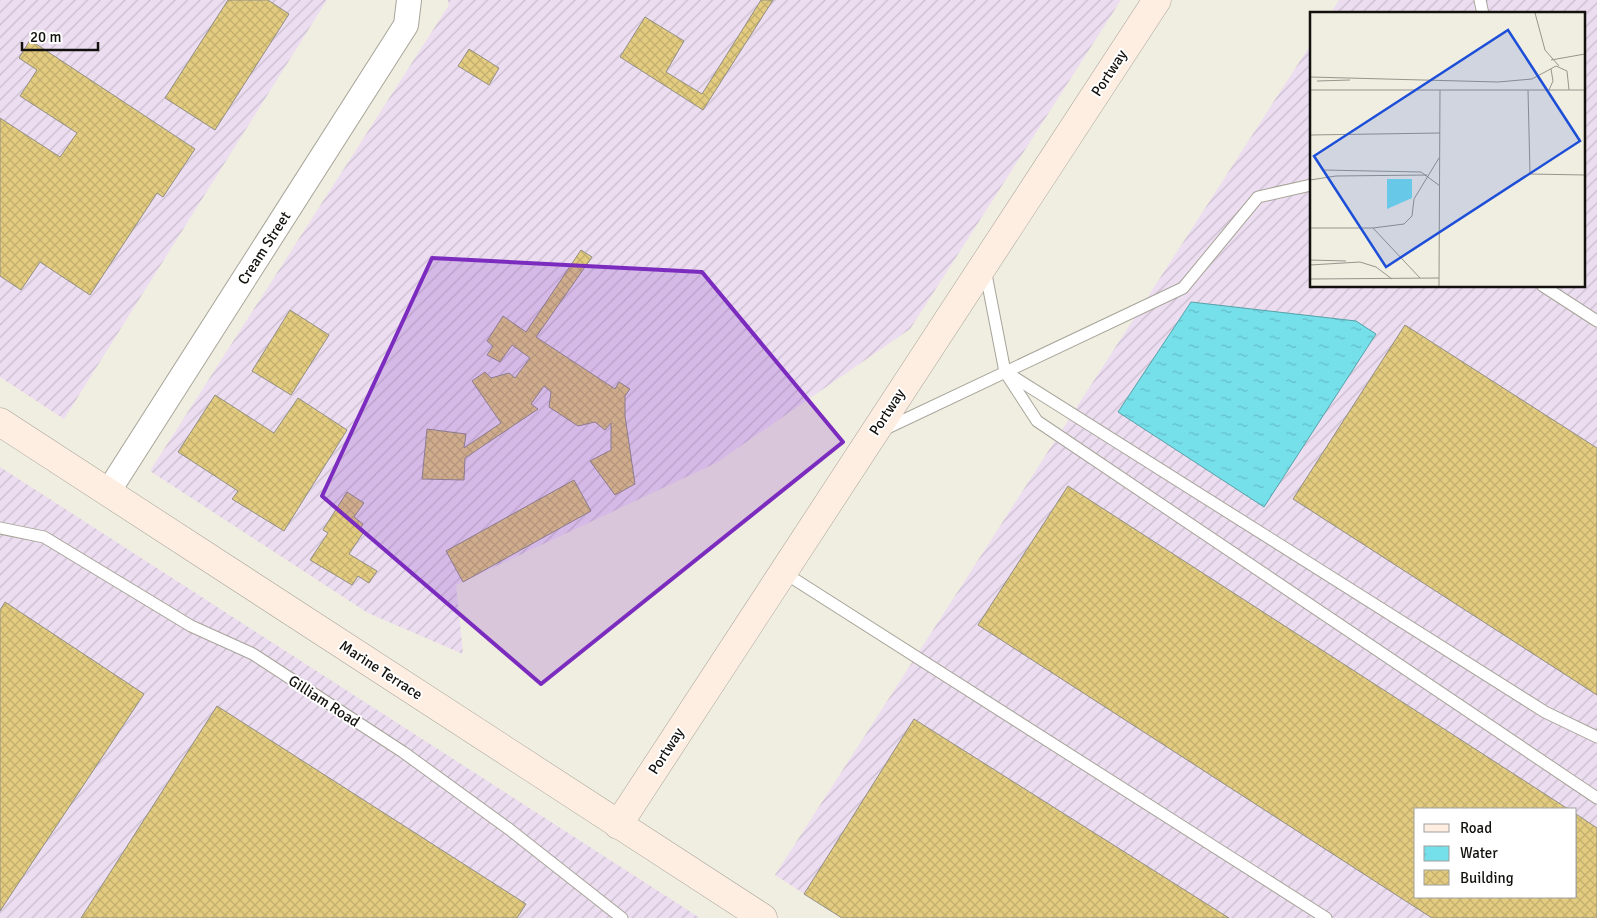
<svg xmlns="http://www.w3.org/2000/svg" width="1597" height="918" font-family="Signika,sans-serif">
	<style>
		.industrial { fill: url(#industrial-furrows); fill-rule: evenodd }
		.water { fill: url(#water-ripples); stroke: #57a1a8 }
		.building { fill: url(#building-cross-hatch); stroke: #928f84 }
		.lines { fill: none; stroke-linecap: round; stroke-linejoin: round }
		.lane-casing { stroke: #a7a499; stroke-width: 13 }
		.street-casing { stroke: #a7a499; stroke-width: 26 }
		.secondary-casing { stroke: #a7a499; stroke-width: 29 }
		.lane { stroke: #fff; stroke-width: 11 }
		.street { stroke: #fff; stroke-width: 24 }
		.secondary { stroke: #feeee1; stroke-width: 28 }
		.marked { fill: #7b2cbf; fill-opacity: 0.2; stroke: #7b2cbf; stroke-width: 4; stroke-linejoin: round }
		.labels { text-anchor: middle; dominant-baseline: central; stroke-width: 4; stroke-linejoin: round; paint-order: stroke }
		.street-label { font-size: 15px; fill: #12110d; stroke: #fff }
		.inset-road { fill: none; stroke: #97958c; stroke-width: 1 }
		.view { fill: #1d4ed8; fill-opacity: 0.15; stroke: #1d4ed8; stroke-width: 2.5 }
		.inset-edge { fill: none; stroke: #12110d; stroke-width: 2.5 }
	</style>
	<defs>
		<pattern id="industrial-furrows" width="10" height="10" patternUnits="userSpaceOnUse" patternTransform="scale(1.25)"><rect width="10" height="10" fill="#ecddf0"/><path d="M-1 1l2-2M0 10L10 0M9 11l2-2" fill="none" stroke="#c9bdcd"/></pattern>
		<pattern id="water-ripples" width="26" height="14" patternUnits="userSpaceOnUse" patternTransform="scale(1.25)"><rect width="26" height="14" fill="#75dfea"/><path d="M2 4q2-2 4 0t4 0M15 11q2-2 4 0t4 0" fill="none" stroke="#64bec8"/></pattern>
		<pattern id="building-cross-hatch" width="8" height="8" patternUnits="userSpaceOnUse" patternTransform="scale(1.25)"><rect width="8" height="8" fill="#e3cc80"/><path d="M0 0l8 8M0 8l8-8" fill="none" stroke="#c2ae6d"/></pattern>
	</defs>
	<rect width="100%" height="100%" fill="#f0ede1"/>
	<g class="industrial">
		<path d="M 0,0 L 327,0 L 64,419 L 0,377 Z"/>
		<path d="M 448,0 L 1121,0 L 910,329 L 716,463 L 456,585 L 463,654 L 368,613 L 150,471 L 449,5 Z"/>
		<path d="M 1339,0 L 1597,0 L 1597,918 L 842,918 L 775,875 L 1311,44 L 1311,286 L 1583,286 L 1583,14 L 1330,14 ZM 1416,809 L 1576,809 L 1576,897 L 1416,897 Z"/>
		<path d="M 0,467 L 700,918 L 0,918 Z"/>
	</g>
	<path class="water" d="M 1191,302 L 1356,321 L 1376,334 L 1264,507 L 1118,412 Z"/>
	<g class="building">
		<path d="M 228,0 L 268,0 L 289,14 L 215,130 L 165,98 Z"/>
		<path d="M 761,0 L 773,0 L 703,110 L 620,57 L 645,17 L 684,41 L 666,72 L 702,94 Z"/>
		<path d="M 30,40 L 195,149 L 163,197 L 157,193 L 90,295 L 40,262 L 21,290 L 0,276 L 0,118 L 60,157 L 77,133 L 20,96 L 37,70 L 19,58 Z"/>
		<path d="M 469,49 L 499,68 L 489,85 L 458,66 Z"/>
		<path d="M 581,250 L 592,257 L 536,337 L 615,389 L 619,382 L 630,389 L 625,396 L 625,416 L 635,484 L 615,495 L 590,461 L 611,450 L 611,423 L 605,430 L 595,422 L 578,426 L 549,407 L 551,392 L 544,386 L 531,404 L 538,409 L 465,458 L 464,480 L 422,479 L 427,429 L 466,434 L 464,448 L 501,423 L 472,381 L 485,372 L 491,378 L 509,373 L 515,378 L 530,358 L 512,345 L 500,362 L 487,355 L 493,346 L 487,341 L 503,316 L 526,332 Z"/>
		<path d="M 290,310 L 329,335 L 291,395 L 252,371 Z"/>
		<path d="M 1405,325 L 1597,448 L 1597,695 L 1293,499 Z"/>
		<path d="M 215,395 L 274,433 L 298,398 L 347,430 L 284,531 L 232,499 L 238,491 L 178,452 Z"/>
		<path d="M 574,480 L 591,511 L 463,582 L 446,551 Z"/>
		<path d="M 1068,486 L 1568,809 L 1416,809 L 1416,897 L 1576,897 L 1576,814 L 1597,828 L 1597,918 L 1432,918 L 978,625 Z"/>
		<path d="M 347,492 L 364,503 L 354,517 L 363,524 L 359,530 L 363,533 L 349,554 L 377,571 L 369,583 L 358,576 L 352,585 L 310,560 L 328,533 L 323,530 Z"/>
		<path d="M 5,602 L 144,694 L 0,911 L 0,610 Z"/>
		<path d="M 217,706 L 526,904 L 517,918 L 81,918 Z"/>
		<path d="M 914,719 L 1229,918 L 842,918 L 804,894 Z"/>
	</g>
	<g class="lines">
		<g class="lane-casing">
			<g id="lane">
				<path d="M 1480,0 L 1483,14"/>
				<path d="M 985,269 L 1005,372 L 1037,421 L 1597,798"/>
				<path d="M 1543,286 L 1597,321"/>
				<path d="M 1009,374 L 1545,712 L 1597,737"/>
				<path d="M 883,430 L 1183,288 L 1258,197 L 1311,185"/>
				<path d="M 0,528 L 44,537 L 191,626 L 253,654 L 403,752 L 509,829 L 622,918"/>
				<path d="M 783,572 L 1326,918"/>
			</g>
		</g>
		<g class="street-casing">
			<path id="street" d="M 108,492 L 406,25 L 409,0"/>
		</g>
		<g class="secondary-casing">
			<g id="secondary">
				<path d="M 0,422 L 763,918"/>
				<path d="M 618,825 L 1157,0"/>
			</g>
		</g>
		<use href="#lane" class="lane"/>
		<use href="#street" class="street"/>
		<use href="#secondary" class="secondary"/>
	</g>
	<path class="marked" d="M 432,258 L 702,272 L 843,442 L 541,684 L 322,496 Z"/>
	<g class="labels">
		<g class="street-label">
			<text transform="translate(1109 73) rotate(-57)">Portway</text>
			<text transform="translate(264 248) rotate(-57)">Cream Street</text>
			<text transform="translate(887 412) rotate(-57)">Portway</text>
			<text transform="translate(381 670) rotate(33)">Marine Terrace</text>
			<text transform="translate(324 701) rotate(33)">Gilliam Road</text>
			<text transform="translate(666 751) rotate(-57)">Portway</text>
		</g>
	</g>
	<g transform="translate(1310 12)">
		<rect width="275" height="275" fill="#f0ede1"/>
		<path d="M 77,167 L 102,167 L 102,186 L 77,197 Z" fill="#75dfea"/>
		<path class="inset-road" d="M 225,1 L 235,38 L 249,54M 241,48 L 275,42M 0,65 L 188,70 L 222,67 L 246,54 L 257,59 L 259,78M 7,69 L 40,68M 0,78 L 275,78M 218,78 L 220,162 L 275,163M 239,78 L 243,69 L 241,57M 0,123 L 130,121M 13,158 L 111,160 L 130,174M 0,168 L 26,164 L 117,163M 0,216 L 63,216 L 110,266M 63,216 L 94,212 L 102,204 L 104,187 L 129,146M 0,248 L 36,249M 0,253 L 50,250 L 66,255 L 82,267M 0,267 L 129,266M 129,274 L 130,78"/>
		<path class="view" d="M 198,18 L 270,129 L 76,255 L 4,144 Z"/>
		<rect width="275" height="275" class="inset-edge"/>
	</g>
	<rect x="1414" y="808" width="162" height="90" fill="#ffffff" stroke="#a0a09e"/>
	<rect x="1424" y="824" width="25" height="8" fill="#feeee1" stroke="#a0a09e"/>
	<text x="1460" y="833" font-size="15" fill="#12110d">Road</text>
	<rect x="1424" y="846" width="25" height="15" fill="url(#water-ripples)" stroke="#a0a09e"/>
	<text x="1460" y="858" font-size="15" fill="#12110d">Water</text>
	<rect x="1424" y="870" width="25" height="15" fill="url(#building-cross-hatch)" stroke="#a0a09e"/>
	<text x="1460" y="883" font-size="15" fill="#12110d">Building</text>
	<path d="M22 42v8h76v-8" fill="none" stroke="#12110d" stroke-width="2.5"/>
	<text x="30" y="42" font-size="15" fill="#12110d" stroke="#ffffff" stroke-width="4" paint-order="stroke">20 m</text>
</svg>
